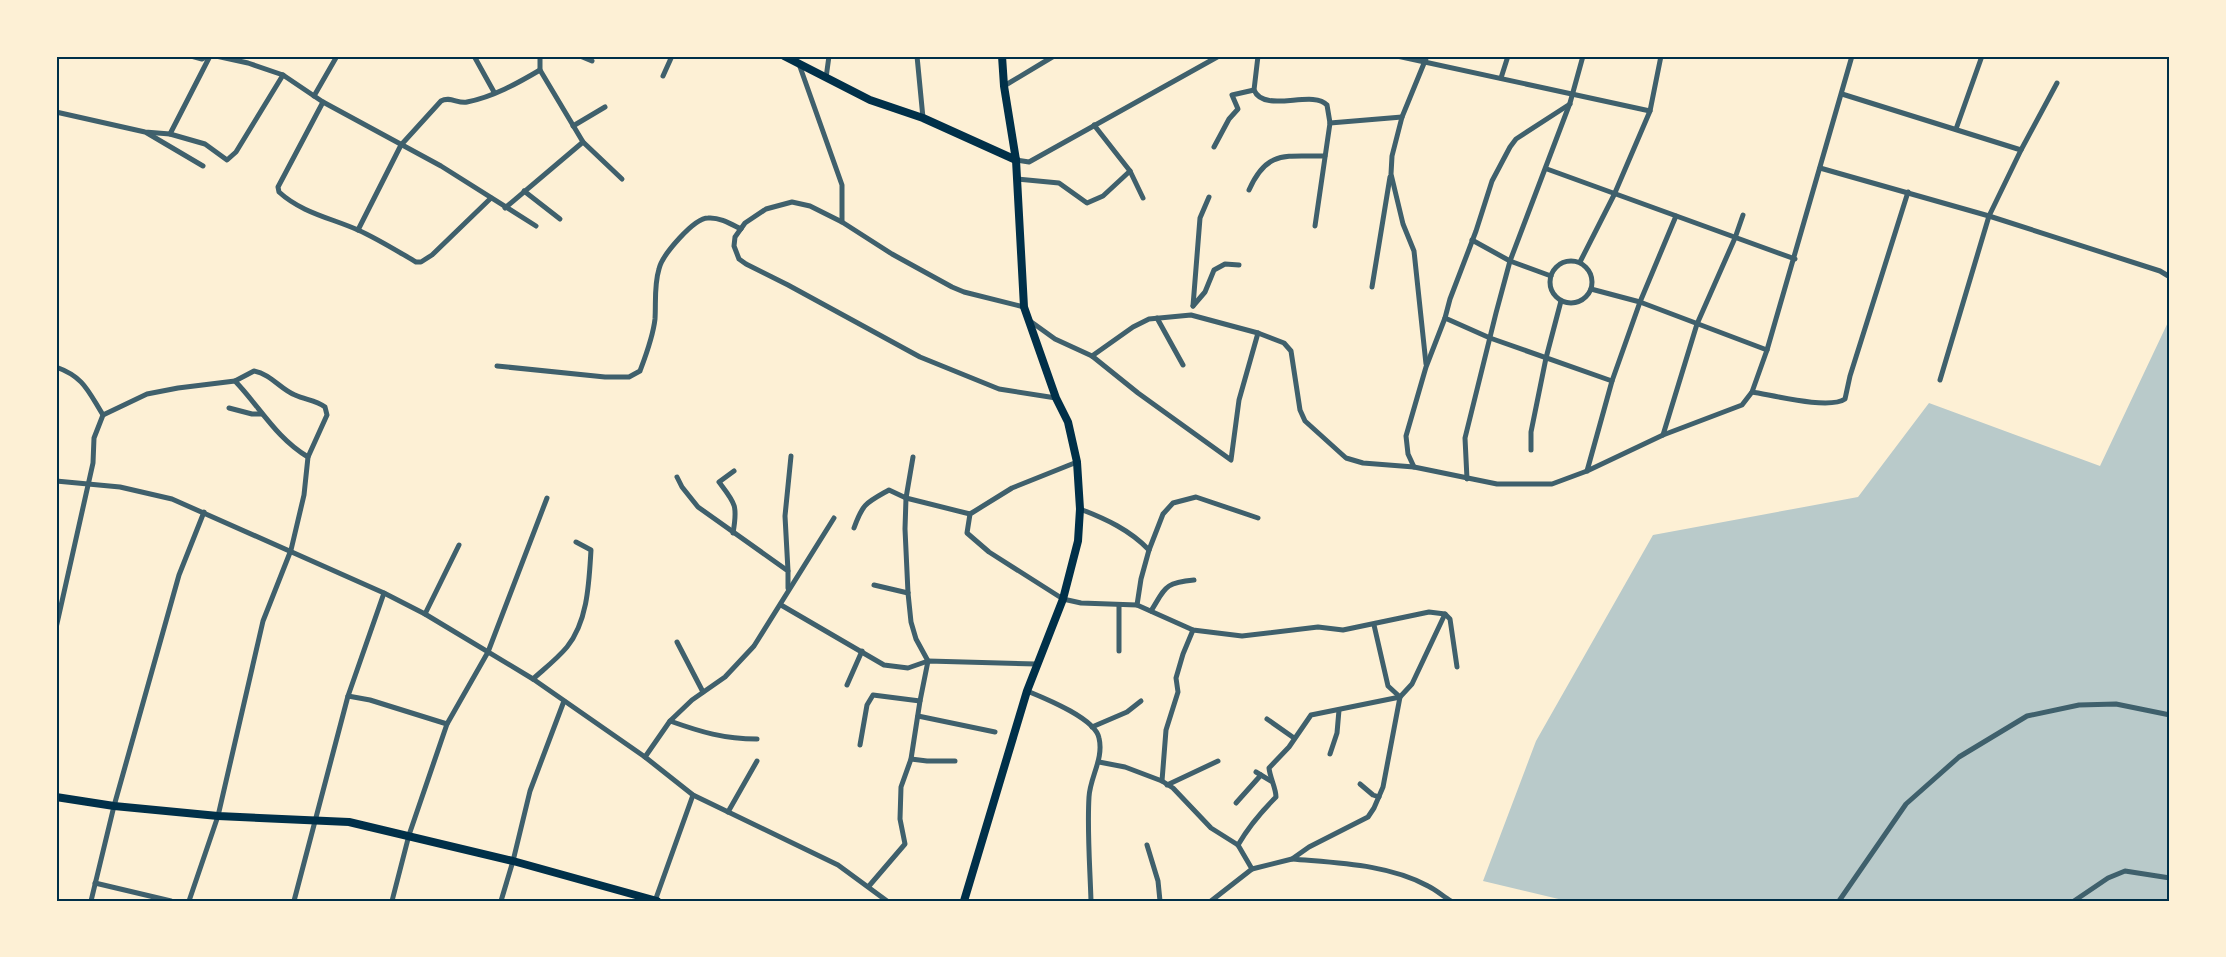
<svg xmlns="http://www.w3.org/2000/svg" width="2226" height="957" font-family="Manrope,sans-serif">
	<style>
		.green { fill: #b9caca }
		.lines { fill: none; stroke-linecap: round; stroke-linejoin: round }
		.minor { stroke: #3f606c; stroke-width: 5 }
		.secondary { stroke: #003049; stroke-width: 8 }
		.neatline { fill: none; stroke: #003049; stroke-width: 2 }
	</style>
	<rect width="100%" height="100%" fill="#fdf0d5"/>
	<path class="green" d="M 2170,318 L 2170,901 L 1567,901 L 1483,881 L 1536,741 L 1653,535 L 1858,497 L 1929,403 L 2100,466 Z"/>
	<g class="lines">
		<g class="minor">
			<path d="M 191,56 L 202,59 L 208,56"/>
			<path d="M 216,56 L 248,63 L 283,75 L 323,102 L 441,166 L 536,226"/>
			<path d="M 474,56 L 494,92"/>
			<path d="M 540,56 L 540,70 L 583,142 L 622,179"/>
			<path d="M 580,56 L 592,61"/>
			<path d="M 917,56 L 923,118"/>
			<path d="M 1258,56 L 1254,90 C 1264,114 1313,89 1327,105 L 1330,123 L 1315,226"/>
			<path d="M 1397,56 L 1650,111"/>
			<path d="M 799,64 L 842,185 L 842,222"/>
			<path d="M 663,76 L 672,56"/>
			<path d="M 826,78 L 829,56"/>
			<path d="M 1501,78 L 1508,56"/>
			<path d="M 1004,86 L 1054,56"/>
			<path d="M 1842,94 L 2021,150"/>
			<path d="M 314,96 L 337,56"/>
			<path d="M 323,102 L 278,187 L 279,192 C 302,213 331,218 358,230 C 378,239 397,251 416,262 L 421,262 L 432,255 L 491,198"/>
			<path d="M 56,112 L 145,132 L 170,134 L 205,144 L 227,160 L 236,152 L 283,75"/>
			<path d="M 1330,123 L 1402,117"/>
			<path d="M 1094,125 L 1130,171 L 1143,198"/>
			<path d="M 573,126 L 605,107"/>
			<path d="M 1956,129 L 1982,56"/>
			<path d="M 147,133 L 203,166"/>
			<path d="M 170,134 L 210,56"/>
			<path d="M 1214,147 L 1229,119 L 1238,109 L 1232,95 L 1254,90"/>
			<path d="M 1016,160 L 1029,162 L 1219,56"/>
			<path d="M 1820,168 L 1989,216 L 2160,271 L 2170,277"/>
			<path d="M 1547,169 L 1795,259"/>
			<path d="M 1017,179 L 1059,183 L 1087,203 L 1103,196 L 1130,171"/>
			<path d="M 1249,190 C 1267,149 1286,157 1325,156"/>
			<path d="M 524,191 L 560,219"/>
			<path d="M 505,208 L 583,142"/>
			<path d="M 358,230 L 401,145 L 441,101 C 450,96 458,104 467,102 C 493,97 518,83 540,70"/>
			<path d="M 1472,240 L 1510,261 L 1551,276"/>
			<circle cx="1571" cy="282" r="21"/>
			<path d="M 1580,262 L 1614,195 L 1650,111 L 1661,56"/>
			<path d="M 1372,287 L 1390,177"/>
			<path d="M 1591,289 L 1640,302 L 1767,350"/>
			<path d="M 1193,306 L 1200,218 L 1209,197"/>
			<path d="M 1193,306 L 1205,292 L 1214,270 L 1225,264 L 1239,265"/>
			<path d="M 1024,307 L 964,292 L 952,287 L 892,254 L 842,222 L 810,206 L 792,202 L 766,209 L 745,223 L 735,237 L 734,246 L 739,259 L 746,264 L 788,285 L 920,357 L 999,389 L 1056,398"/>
			<path d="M 1157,318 L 1183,365"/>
			<path d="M 1445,318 L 1490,338 L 1612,381"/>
			<path d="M 1030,321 L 1055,339 L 1092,356 L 1138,393 L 1231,460 L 1239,400 L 1258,333"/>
			<path d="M 1092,356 L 1133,327 L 1149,319 L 1191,315 L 1258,333 L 1284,343 L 1291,351 L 1300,410 L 1305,421 L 1346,458 L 1363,463 L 1414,467 L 1497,484 L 1552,484 L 1587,471 L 1663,435 L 1742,405 L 1752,392 L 1767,350 L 1852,56"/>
			<path d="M 1426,364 L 1414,251 L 1403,224 L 1391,174 L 1392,156 L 1402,117 L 1427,56"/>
			<path d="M 497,366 L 605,377 L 629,377 L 640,371 C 646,355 653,337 655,319 C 656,302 654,285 659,269 C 662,255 694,218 708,218 C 720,217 731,224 741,229"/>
			<path d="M 56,367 C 84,377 88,391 103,415"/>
			<path d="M 1940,380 L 1989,216 L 2021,150 L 2057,83"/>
			<path d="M 235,381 L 254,371 C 271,374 280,389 295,395 C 306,400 316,400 325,407 L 327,415 L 308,457"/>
			<path d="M 1752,392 C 1772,395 1829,410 1845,399 L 1850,376 L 1908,192"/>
			<path d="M 229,408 L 252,414 L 262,414"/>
			<path d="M 1663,435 L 1697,324 L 1735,238 L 1743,215"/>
			<path d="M 1531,450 L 1531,432 L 1546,358 L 1561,301"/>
			<path d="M 1077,462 L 1012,488 L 970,514 L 967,533 L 989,552 L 1063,599 L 1081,603 L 1137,605 L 1193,630 L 1242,636 L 1318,627 L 1343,630 L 1429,612 L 1445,614 L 1450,619 L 1457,667"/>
			<path d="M 1414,467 L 1408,454 L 1406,436 L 1426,367 L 1445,318 L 1450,299 L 1476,231 L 1492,181 L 1510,147 L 1516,139 L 1570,104"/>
			<path d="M 1587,471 L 1612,381 L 1640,302 L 1676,216"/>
			<path d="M 677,477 L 682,487 L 698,507 L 788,571 L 788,588"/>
			<path d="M 1467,479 L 1465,438 L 1496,313 L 1510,261 L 1570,103 L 1583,56"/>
			<path d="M 56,481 L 120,487 L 172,499 L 384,593 L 425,614 L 533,679 L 645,757 L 693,795 L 838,865 L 887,901"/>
			<path d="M 1080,509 C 1106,519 1130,530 1149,550"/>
			<path d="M 854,528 C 863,503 866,503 889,490 L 906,498 L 970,514"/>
			<path d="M 733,533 C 738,505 735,503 719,482 L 734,471"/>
			<path d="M 788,571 L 785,516 L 791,456"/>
			<path d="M 874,585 L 908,593"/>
			<path d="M 781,605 L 884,665 L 908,668 L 928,661 L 1036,664"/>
			<path d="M 1119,605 L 1119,651"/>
			<path d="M 1137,605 L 1141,579 L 1149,550 L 1163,514 L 1173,503 L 1196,497 L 1258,518"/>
			<path d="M 1151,611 C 1166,587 1164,583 1194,580"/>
			<path d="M 425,614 L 459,545"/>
			<path d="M 56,628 L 93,463 L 94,438 L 103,415 L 147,394 L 178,388 L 235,381 C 260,407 276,438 308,457 L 304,495 L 291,550 L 263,621 L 218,816 L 189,901"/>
			<path d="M 677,642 L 703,692"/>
			<path d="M 533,679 C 544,669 557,659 567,647 C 588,621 589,582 591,550 L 576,542"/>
			<path d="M 847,685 L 862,651"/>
			<path d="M 1027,691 C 1044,698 1095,718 1099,738 C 1104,759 1090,777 1089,797 C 1087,831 1090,867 1091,901"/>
			<path d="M 348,696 L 370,700 L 447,724"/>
			<path d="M 918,716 L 995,732"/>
			<path d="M 1267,719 L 1294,738"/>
			<path d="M 670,721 C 701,732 724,739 757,739"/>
			<path d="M 1092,727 L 1127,712 L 1141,701"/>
			<path d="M 860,745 L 867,705 L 873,695 L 920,701"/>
			<path d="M 1330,754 L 1337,733 L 1339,710"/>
			<path d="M 645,757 L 670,721 L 692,700 L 725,677 L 754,646 L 834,518"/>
			<path d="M 911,759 L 927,761 L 955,761"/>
			<path d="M 1099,762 L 1125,767 L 1162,781 L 1173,788 L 1211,828 L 1238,845 L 1252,869"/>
			<path d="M 1256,772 L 1271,781"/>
			<path d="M 1162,781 L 1166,730 L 1178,692 L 1176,678 L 1183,654 L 1193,630"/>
			<path d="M 1360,784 L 1373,795 L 1379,797"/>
			<path d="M 1167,785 L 1218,761"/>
			<path d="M 1236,803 L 1261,775"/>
			<path d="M 728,812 L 757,761"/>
			<path d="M 1147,845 L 1158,881 L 1160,901"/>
			<path d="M 1238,845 C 1249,826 1261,812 1276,797 C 1276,788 1270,778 1269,768 L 1289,747 L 1311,715 L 1400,697 L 1412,684 L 1445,614"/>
			<path d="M 1292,859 C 1336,863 1388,864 1428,886 C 1436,890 1443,896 1451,901"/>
			<path d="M 95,883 L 171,901"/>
			<path d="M 869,886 L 905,844 L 900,819 L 901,787 L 911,759 L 920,701 L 928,661 L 916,639 L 911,622 L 908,593 L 905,529 L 906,498 L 913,457"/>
			<path d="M 91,901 L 114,806 L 179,575 L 204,512"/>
			<path d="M 294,901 L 348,696 L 384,593"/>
			<path d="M 392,901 L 409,835 L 447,724 L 488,652 L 547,498"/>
			<path d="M 501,901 L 513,861 L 530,791 L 564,701"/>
			<path d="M 655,901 L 693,795"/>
			<path d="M 1211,901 L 1252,869 L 1292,859 L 1309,847 L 1368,817 L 1374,808 L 1383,787 L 1400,697 L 1388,686 L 1374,625"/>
			<path d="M 1839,901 L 1906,804 L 1959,757 L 2027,716 L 2079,705 L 2116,704 L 2170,715"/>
			<path d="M 2074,901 L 2108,878 L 2125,871 L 2170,878"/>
		</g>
		<g class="secondary">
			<path d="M 784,56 L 870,100 L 923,118 L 1016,160"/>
			<path d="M 56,797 L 114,806 L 218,816 L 349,822 L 513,861 L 657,901"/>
			<path d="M 964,901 L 1027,691 L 1063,599 L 1078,541 L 1080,509 L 1077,462 L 1068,422 L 1056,398 L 1024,307 L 1016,160 L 1004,86 L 1002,56"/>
		</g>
	</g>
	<rect width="2226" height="957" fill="none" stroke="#fdf0d5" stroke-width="115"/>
	<rect x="58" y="58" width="2110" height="842" class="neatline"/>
</svg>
